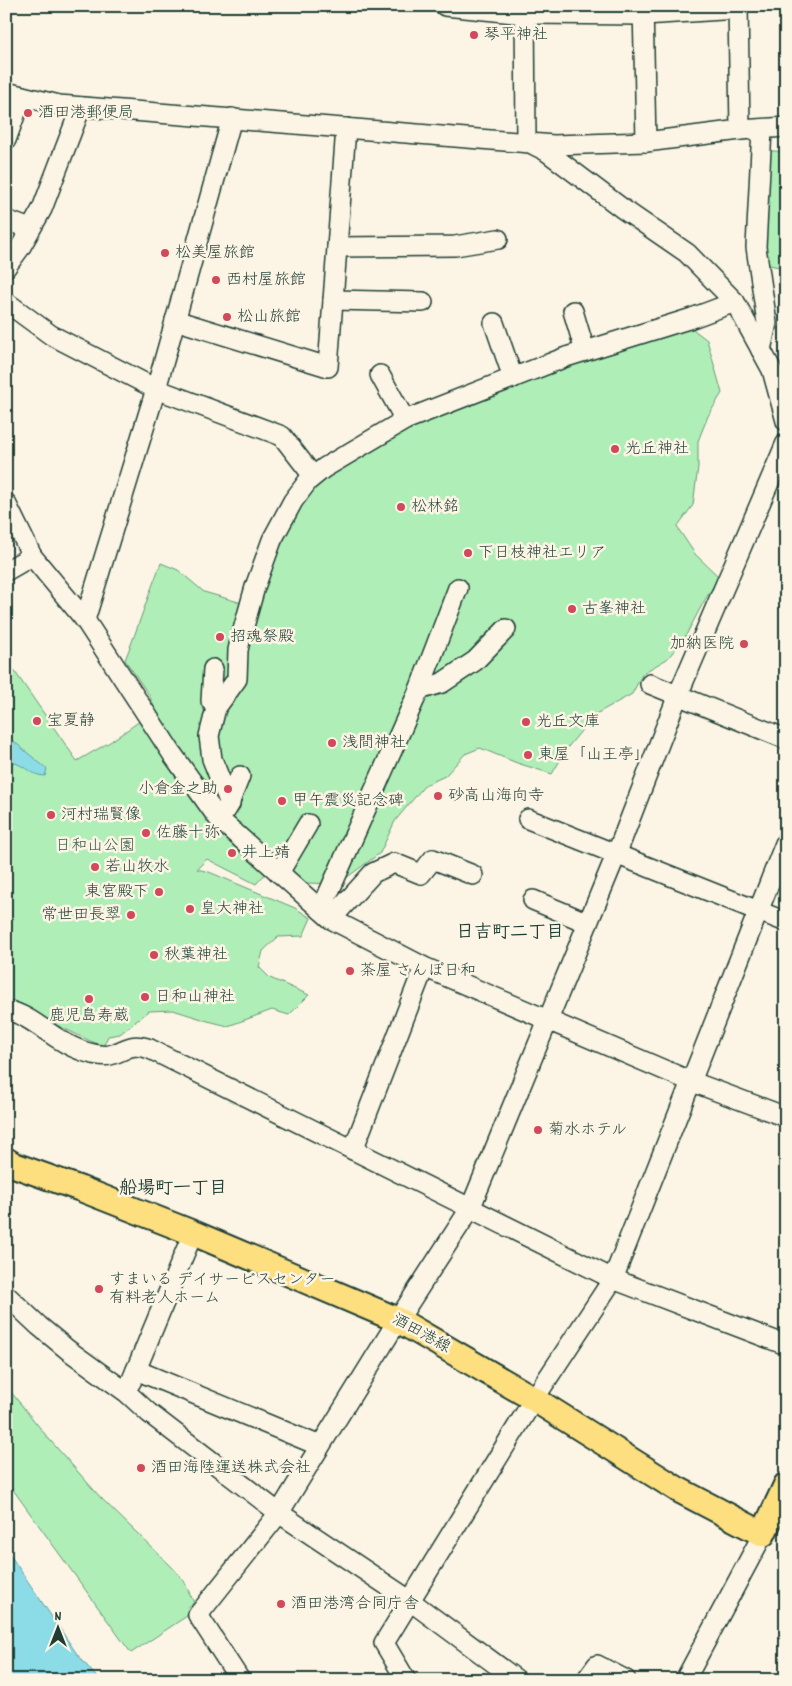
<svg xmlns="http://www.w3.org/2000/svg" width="792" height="1686" font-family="Dekko,'Klee One',sans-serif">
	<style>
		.green { fill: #afefb7; stroke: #679676 }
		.water { fill: #8cdce8; stroke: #609ca0 }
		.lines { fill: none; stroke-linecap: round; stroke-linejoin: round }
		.minor-casing { stroke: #1f3d34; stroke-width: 22 }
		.major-casing { stroke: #1f3d34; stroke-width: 28 }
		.minor { stroke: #fcf5e5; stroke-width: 19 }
		.major { stroke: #fddf80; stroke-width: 24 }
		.poi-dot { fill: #d1495b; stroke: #fcf5e5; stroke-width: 2 }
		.labels { text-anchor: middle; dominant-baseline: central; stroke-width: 5; stroke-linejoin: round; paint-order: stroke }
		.poi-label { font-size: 16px; fill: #1f3d34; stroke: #fcf5e5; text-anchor: start }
		.park-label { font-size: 16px; fill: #355848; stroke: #fcf5e5 }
		.street-label { font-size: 16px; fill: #1f3d34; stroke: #fcf5e5 }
		.neighbourhood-label { font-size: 18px; font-weight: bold; fill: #1f3d34; stroke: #fcf5e5 }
	</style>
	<rect width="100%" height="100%" fill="#fcf5e5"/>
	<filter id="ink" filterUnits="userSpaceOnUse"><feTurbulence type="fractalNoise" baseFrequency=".02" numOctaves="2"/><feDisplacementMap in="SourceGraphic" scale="10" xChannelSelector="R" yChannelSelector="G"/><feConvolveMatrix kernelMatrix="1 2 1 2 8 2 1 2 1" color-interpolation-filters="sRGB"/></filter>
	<g filter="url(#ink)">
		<g class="green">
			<path d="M 761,150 L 786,152 L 786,268 L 762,264 Z"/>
			<path d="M 685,323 L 707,340 L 722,393 L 708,416 L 698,441 L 698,467 L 693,505 L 677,527 L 695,554 L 719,577 L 703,603 L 684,639 L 667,659 L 643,673 L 632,694 L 594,715 L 568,747 L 552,774 L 517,763 L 480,748 L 465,754 L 445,776 L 425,785 L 395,821 L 380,853 L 338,884 L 306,883 L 285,872 L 230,821 L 218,790 L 189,766 L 166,736 L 149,695 L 125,660 C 138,628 148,595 161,563 L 178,570 L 204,592 L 242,603 L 283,500 L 370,433 Z"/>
			<path d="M 6,659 L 77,761 L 110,742 L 147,716 L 266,873 L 256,884 L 207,859 L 197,869 L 209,872 L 295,908 L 311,918 L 303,936 L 278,937 L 263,951 L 259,967 L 270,978 L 309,995 L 289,1015 L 272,1010 L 228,1026 L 208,1021 L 173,1010 L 149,1011 L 120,1034 L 108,1036 L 103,1047 L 6,1001 Z"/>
			<path d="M 6,1386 L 49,1439 L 101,1498 L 172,1567 L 184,1581 L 194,1603 L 187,1608 L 189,1611 L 187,1616 L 131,1653 L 6,1480 Z"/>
		</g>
		<g class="water">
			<path d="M 6,735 L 47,769 L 45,776 C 29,776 21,760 6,762 Z"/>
			<path d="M 6,1549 L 77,1654 L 99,1680 L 6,1680 Z"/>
		</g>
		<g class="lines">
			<g class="minor-casing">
				<g id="minor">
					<path d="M 445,6 L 525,14 L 644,15 L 738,9"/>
					<path d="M 525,6 L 526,142"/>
					<path d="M 643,6 L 646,142"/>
					<path d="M 738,6 L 740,130"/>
					<path d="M 6,92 L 59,105 L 554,145 L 646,142 L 740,130 L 786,127"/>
					<path d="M 6,140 L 22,96"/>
					<path d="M 534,145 L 546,151 L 623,209 L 687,253 L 735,302 L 772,370 L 786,421"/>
					<path d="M 6,220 L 30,229"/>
					<path d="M 337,247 L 455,246 L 498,239"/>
					<path d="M 6,267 L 20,248 L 42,209 L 81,107"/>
					<path d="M 333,300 L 423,302"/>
					<path d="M 6,302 L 51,335 L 156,389 L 282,436 L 313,476"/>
					<path d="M 573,311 L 585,351"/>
					<path d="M 175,320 L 328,367 L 346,128"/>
					<path d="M 494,323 L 513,378"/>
					<path d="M 761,350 L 767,323 L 756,247 L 762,129"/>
					<path d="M 380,375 L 405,420"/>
					<path d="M 6,503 L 32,556 L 85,620 L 173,755 L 218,818 L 331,919 L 424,967 L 690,1081 L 786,1117"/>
					<path d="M 6,571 L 32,556"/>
					<path d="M 85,620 L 156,389 L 232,118"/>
					<path d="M 213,669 L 211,701 L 216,708"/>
					<path d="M 650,684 L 786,739"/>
					<path d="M 419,690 L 442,683 L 475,661 L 506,629"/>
					<path d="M 230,804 L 212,759 L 209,736 L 216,708 L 237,679 L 238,650 L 241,637 L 255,587 L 272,540 L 293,501 L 308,481 L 324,468 L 405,420 L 566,357 L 692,318 L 735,302"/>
					<path d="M 227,809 L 240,776"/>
					<path d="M 528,819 L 786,922"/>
					<path d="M 279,873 L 308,824"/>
					<path d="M 533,900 L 588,923"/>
					<path d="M 321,910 L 419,690 L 458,588"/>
					<path d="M 331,919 L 373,873 L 394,863 L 421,874 L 433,859 L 473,875"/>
					<path d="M 6,1010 C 34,1016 53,1041 80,1050 C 87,1053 103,1057 110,1055 C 128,1050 129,1042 150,1049 L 613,1279 L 786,1345"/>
					<path d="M 353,1150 L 424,967"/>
					<path d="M 6,1295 L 39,1326 L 68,1350 L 126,1392 L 149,1413 L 279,1513 L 409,1600 L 517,1680"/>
					<path d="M 136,1370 L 320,1446"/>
					<path d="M 131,1382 L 193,1233"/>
					<path d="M 240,1680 L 198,1615 L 279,1513 L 398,1320 L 470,1209 L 616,855 L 678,695 L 786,443"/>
					<path d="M 406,1680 L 384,1643 L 534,1399 L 613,1279 L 786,841"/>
					<path d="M 586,1680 L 597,1665 L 626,1680"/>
					<path d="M 685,1680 L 763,1534"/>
				</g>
			</g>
			<g class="major-casing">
				<path id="major" d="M 6,1160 L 14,1165 L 81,1189 L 193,1233 L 398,1320 L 534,1399 L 677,1489 L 763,1534 L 786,1485"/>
			</g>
			<use href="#minor" class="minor"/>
			<use href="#major" class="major"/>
		</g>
	</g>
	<g class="poi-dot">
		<circle cx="474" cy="35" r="5"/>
		<circle cx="28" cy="113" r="5"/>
		<circle cx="165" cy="253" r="5"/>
		<circle cx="216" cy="280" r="5"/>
		<circle cx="227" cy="317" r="5"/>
		<circle cx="615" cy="449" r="5"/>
		<circle cx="401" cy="507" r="5"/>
		<circle cx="468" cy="553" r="5"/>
		<circle cx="572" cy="609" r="5"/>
		<circle cx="220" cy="637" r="5"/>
		<circle cx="744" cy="644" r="5"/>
		<circle cx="37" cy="721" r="5"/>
		<circle cx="526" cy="722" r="5"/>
		<circle cx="332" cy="743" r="5"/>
		<circle cx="528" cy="755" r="5"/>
		<circle cx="228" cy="789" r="5"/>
		<circle cx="438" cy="796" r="5"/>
		<circle cx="282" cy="801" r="5"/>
		<circle cx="51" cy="815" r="5"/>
		<circle cx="146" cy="833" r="5"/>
		<circle cx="232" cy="853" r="5"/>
		<circle cx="95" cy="867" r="5"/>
		<circle cx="159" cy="892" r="5"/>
		<circle cx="190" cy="909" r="5"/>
		<circle cx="131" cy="915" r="5"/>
		<circle cx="154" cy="955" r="5"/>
		<circle cx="350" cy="971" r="5"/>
		<circle cx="145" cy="997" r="5"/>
		<circle cx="89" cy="999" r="5"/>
		<circle cx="538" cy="1130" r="5"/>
		<circle cx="99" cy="1289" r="5"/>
		<circle cx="141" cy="1468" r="5"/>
		<circle cx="281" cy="1604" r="5"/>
	</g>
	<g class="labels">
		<g class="poi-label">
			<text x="484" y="35">琴平神社</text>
			<text x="38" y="113">酒田港郵便局</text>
			<text x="175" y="253">松美屋旅館</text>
			<text x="226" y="280">西村屋旅館</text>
			<text x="237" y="317">松山旅館</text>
			<text x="625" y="449">光丘神社</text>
			<text x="411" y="507">松林銘</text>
			<text x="478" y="553">下日枝神社エリア</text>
			<text x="582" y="609">古峯神社</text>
			<text x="230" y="637">招魂祭殿</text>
			<text x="734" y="644" text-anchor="end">加納医院</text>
			<text x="47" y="721">宝夏静</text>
			<text x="536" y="722">光丘文庫</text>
			<text x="342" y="743">浅間神社</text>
			<text x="538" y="755">東屋「山王亭」</text>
			<text x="218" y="789" text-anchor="end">小倉金之助</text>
			<text x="448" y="796">砂高山海向寺</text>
			<text x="292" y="801">甲午震災記念碑</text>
			<text x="61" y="815">河村瑞賢像</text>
			<text x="156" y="833">佐藤十弥</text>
			<text x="242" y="853">井上靖</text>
			<text x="105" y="867">若山牧水</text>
			<text x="149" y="892" text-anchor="end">東宮殿下</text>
			<text x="200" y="909">皇大神社</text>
			<text x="121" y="915" text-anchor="end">常世田長翠</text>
			<text x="164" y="955">秋葉神社</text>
			<text x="360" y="971">茶屋 さんぽ日和</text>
			<text x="155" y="997">日和山神社</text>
			<text x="89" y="1016" text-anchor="middle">鹿児島寿蔵</text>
			<text x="548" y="1130">菊水ホテル</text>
			<text x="109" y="1280">すまいる デイサービスセンター<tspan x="109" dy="18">有料老人ホーム</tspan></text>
			<text x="151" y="1468">酒田海陸運送株式会社</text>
			<text x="291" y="1604">酒田港湾合同庁舎</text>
		</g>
		<g class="park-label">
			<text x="95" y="846">日和山公園</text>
		</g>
		<g class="street-label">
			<text transform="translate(421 1334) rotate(29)">酒田港線</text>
		</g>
		<g class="neighbourhood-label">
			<text x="510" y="933">日吉町二丁目</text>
			<text x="173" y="1189">船場町一丁目</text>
		</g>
	</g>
	<rect width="792" height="1686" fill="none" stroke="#fcf5e5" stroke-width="25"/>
	<rect x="12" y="12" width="767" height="1661" fill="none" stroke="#1f3d34" stroke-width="2" filter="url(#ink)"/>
	<g transform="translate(58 1628)" stroke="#fcf5e5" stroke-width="4" paint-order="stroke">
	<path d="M0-4L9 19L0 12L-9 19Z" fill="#1f3d34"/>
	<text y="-8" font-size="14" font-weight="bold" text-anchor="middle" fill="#1f3d34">N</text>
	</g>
</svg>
